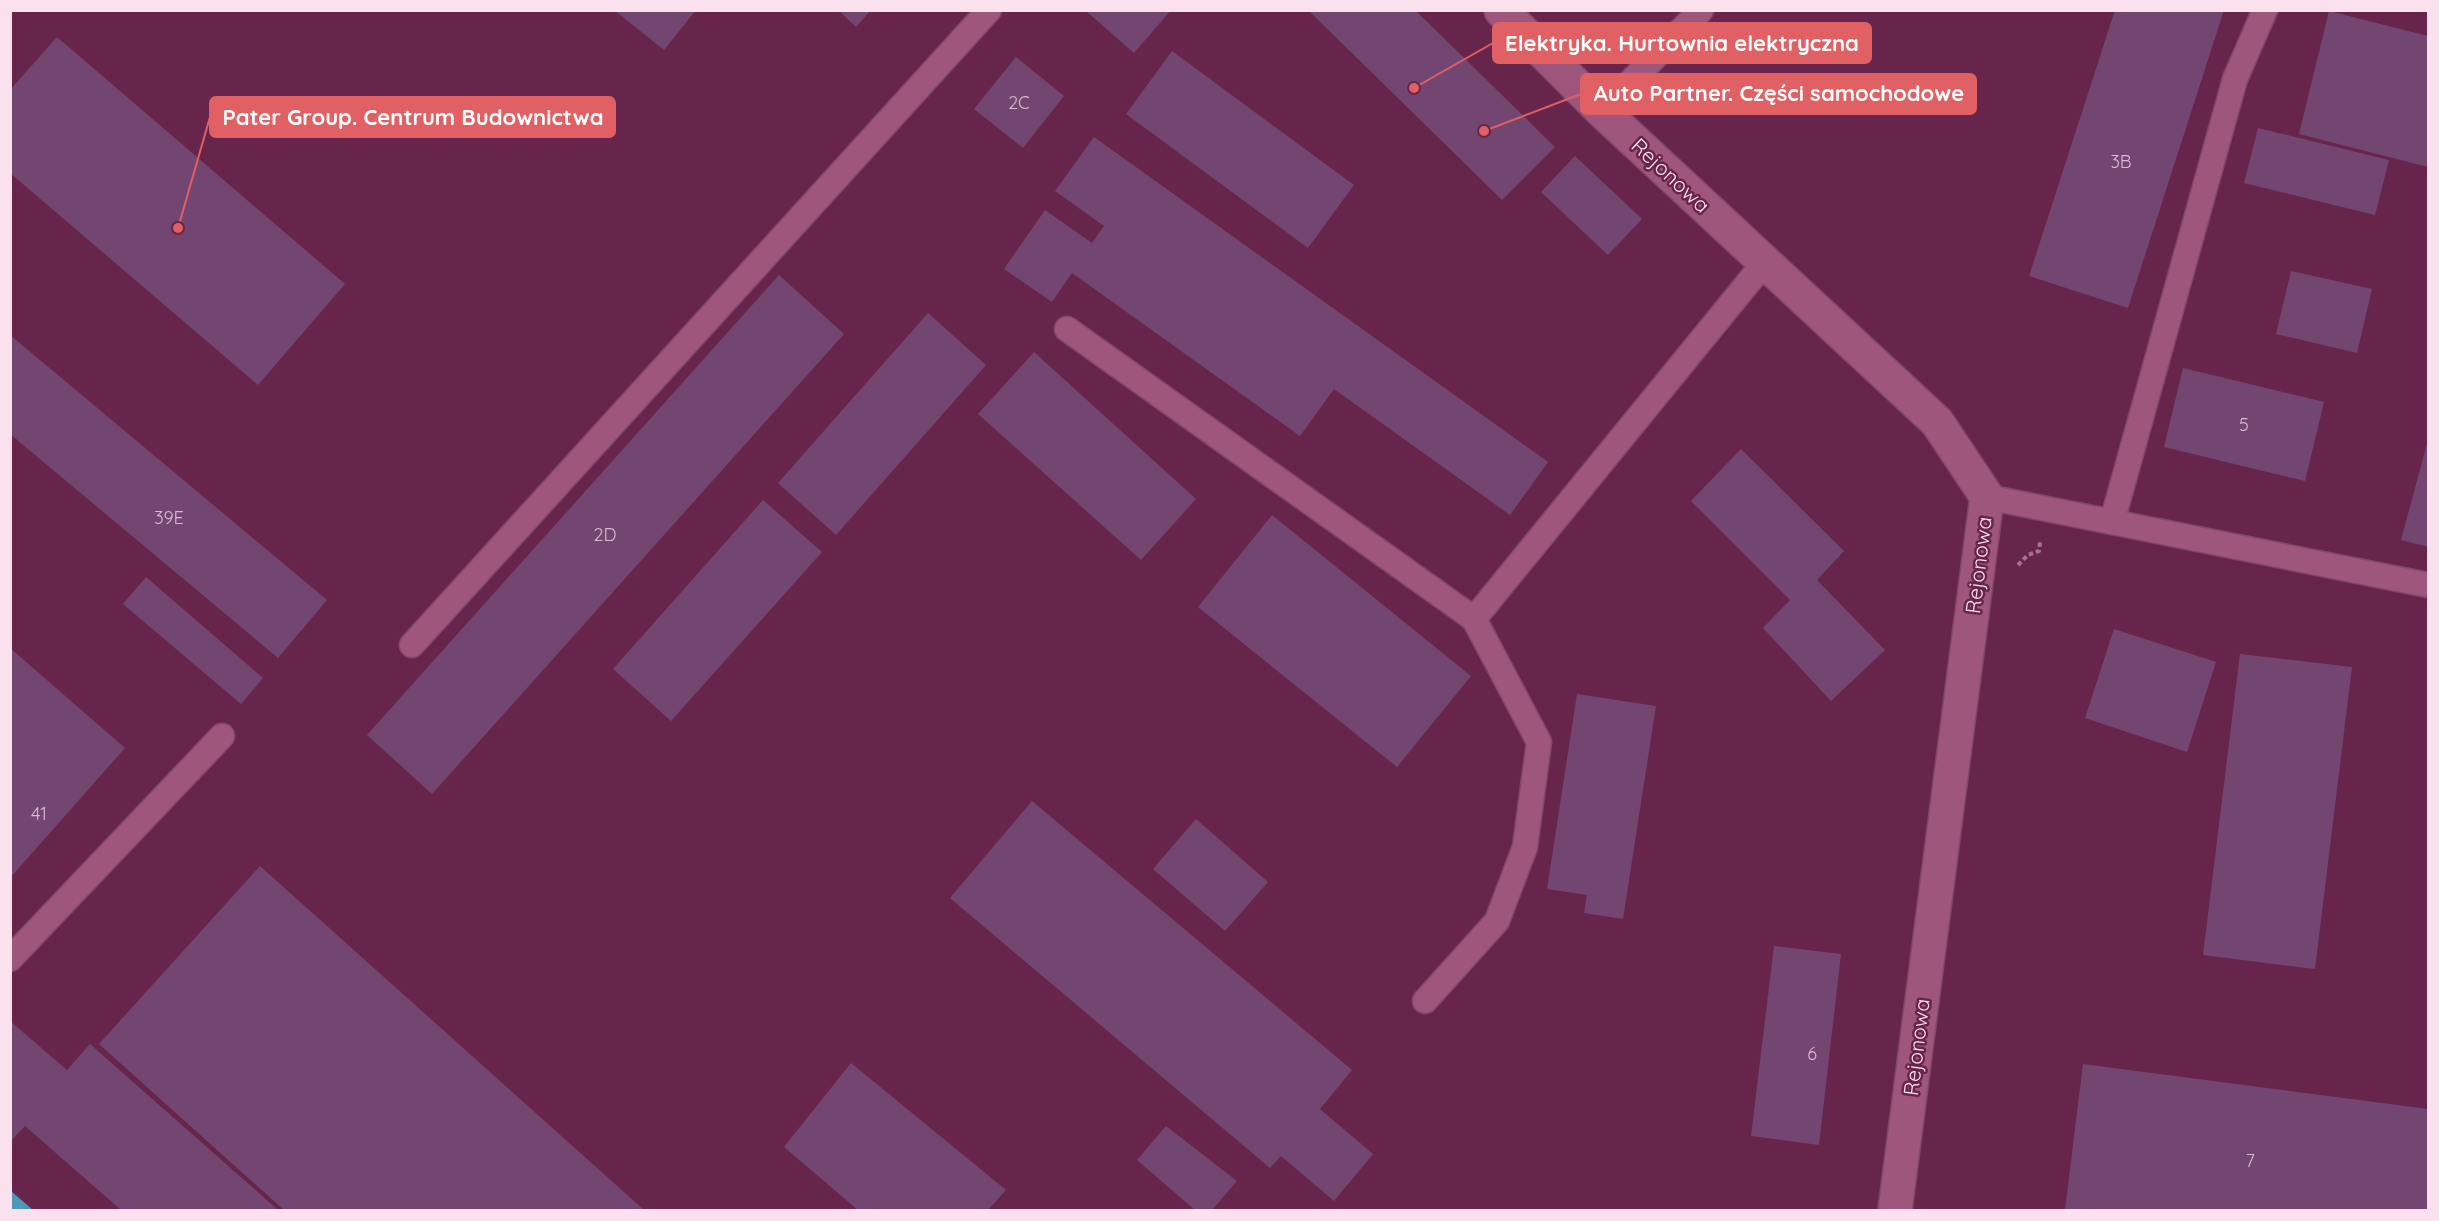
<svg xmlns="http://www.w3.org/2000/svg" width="2439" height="1221" font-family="Quicksand,sans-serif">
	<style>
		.water { fill: #4c98b8 }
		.building { fill: #734672 }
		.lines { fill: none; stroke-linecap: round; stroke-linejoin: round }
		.lane-casing { stroke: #7f4869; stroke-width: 27 }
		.street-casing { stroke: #7f4869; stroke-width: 36 }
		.path { stroke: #a5738e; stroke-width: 4; stroke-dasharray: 4.5 3; stroke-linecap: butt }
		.lane { stroke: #9f567d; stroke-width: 24 }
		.street { stroke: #9f567d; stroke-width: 33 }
		.labels { text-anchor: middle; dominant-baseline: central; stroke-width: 5; stroke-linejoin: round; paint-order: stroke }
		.number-label { font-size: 18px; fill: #d9bace }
		.street-label { font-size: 21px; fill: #fbe1ed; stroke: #68254b }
		.leader { fill: none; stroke: #e16063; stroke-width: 2 }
		.callout-dot { fill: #e16063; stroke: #68254b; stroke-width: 2 }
		.callout { fill: #e16063; stroke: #e16063; stroke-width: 2 }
		.callout-label { font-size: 22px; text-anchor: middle; font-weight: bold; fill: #fff }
	</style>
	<rect width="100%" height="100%" fill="#68254b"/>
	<path class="water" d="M 10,1191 L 11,1191 L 33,1210 L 11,1210 Z"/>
	<g class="building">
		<path d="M 614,10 L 696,10 L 664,50 Z"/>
		<path d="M 838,10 L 871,10 L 856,27 Z"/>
		<path d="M 1085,10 L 1171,10 L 1134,53 Z"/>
		<path d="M 1308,10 L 1415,10 L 1555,147 L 1502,200 Z"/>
		<path d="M 2115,10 L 2224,10 L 2128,308 L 2029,276 Z"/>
		<path d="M 2329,11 L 2428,36 L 2428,167 L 2299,134 Z"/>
		<path d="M 57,37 L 345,284 L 258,385 L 10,173 L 10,90 Z"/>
		<path d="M 1172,51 L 1354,185 L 1308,248 L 1126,114 Z"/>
		<path d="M 1016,57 L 1064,96 L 1023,148 L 974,109 Z"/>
		<path d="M 2258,128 L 2389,160 L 2375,215 L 2244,183 Z"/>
		<path d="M 1094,137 L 1548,462 L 1510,515 L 1334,389 L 1300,436 L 1072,273 L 1052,302 L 1004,269 L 1045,210 L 1092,243 L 1104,226 L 1055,191 Z"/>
		<path d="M 1575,156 L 1642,219 L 1608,255 L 1541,192 Z"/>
		<path d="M 2291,271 L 2372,289 L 2357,353 L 2276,334 Z"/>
		<path d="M 779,275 L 844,334 L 432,794 L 367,735 Z"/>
		<path d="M 928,313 L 986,365 L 836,535 L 778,483 Z"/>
		<path d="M 10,335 L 327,600 L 278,658 L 10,434 Z"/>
		<path d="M 1034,352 L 1196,499 L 1141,560 L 978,414 Z"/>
		<path d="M 2183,368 L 2324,402 L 2305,481 L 2164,447 Z"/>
		<path d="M 2428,440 L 2428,547 L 2401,540 Z"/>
		<path d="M 1741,449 L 1844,551 L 1817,580 L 1885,650 L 1831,701 L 1763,628 L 1790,600 L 1691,501 Z"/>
		<path d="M 763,500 L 822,552 L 671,721 L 613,669 Z"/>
		<path d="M 1272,515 L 1471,676 L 1397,767 L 1198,607 Z"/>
		<path d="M 146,577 L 263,678 L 241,704 L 123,604 Z"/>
		<path d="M 2114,629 L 2216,662 L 2187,752 L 2085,718 Z"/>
		<path d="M 10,648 L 125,748 L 10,878 Z"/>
		<path d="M 2240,654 L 2352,667 L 2315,969 L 2203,955 Z"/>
		<path d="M 1577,694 L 1656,706 L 1623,919 L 1584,913 L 1587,895 L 1547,889 Z"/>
		<path d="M 1032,801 L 1352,1070 L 1320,1109 L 1373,1154 L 1334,1201 L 1281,1156 L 1270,1168 L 950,898 Z"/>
		<path d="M 1196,819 L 1268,882 L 1225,931 L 1153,869 Z"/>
		<path d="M 260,866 L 644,1210 L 284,1210 L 99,1044 Z"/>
		<path d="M 1774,946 L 1841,954 L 1819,1145 L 1751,1136 Z"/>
		<path d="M 10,1021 L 67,1070 L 90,1044 L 278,1210 L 121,1210 L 25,1126 L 10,1142 Z"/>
		<path d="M 851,1063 L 1006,1190 L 988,1210 L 858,1210 L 784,1147 Z"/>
		<path d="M 2083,1064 L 2428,1109 L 2428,1210 L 2065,1210 Z"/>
		<path d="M 1166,1126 L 1237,1181 L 1212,1210 L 1195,1210 L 1137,1160 Z"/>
	</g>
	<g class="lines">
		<g class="lane-casing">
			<g id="lane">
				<path d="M 1602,111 L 1701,10"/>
				<path d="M 1067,329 L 1474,619"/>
				<path d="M 1987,497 L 2428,585"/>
				<path d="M 2112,522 L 2235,79 L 2265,10"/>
				<path d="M 412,645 L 989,10"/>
				<path d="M 10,959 L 222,736"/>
				<path d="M 1425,1001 L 1497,921 L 1525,847 L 1539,742 L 1474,619 L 1765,262"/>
			</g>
		</g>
		<g class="street-casing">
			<path id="street" d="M 1501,10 L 1602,111 L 1937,422 L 1987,497 L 1895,1210"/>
		</g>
		<path class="path" d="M 2018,565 L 2028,555 L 2039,551 L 2040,542"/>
		<use href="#lane" class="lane"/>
		<use href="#street" class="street"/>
	</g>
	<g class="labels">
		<g class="number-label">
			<text x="1019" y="102">2C</text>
			<text x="2121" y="161">3B</text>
			<text x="2244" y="424">5</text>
			<text x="169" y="517">39E</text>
			<text x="605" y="534">2D</text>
			<text x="39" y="813">41</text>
			<text x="1812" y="1053">6</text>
			<text x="2250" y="1160">7</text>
		</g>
		<g class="street-label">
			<text transform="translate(1671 175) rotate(43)">Rejonowa</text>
			<text transform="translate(1978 565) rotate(-83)">Rejonowa</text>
			<text transform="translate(1916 1047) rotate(-83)">Rejonowa</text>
		</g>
	</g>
	<path class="leader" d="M1414 88L1493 43M1484 131L1581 94M178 228L210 117"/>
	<g class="callout-dot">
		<circle cx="1414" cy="88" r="6"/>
		<circle cx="1484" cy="131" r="6"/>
		<circle cx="178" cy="228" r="6"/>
	</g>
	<g class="callout">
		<rect x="1493" y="23" width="378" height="40" rx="6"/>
		<rect x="1581" y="74" width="395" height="40" rx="6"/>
		<rect x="210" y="97" width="405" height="40" rx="6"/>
	</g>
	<g class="callout-label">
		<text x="1682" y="51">Elektryka. Hurtownia elektryczna</text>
		<text x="1779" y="101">Auto Partner. Części samochodowe</text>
		<text x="413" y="125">Pater Group. Centrum Budownictwa</text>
	</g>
	<rect width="2439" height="1221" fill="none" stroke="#fbe1ed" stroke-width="24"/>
</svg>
